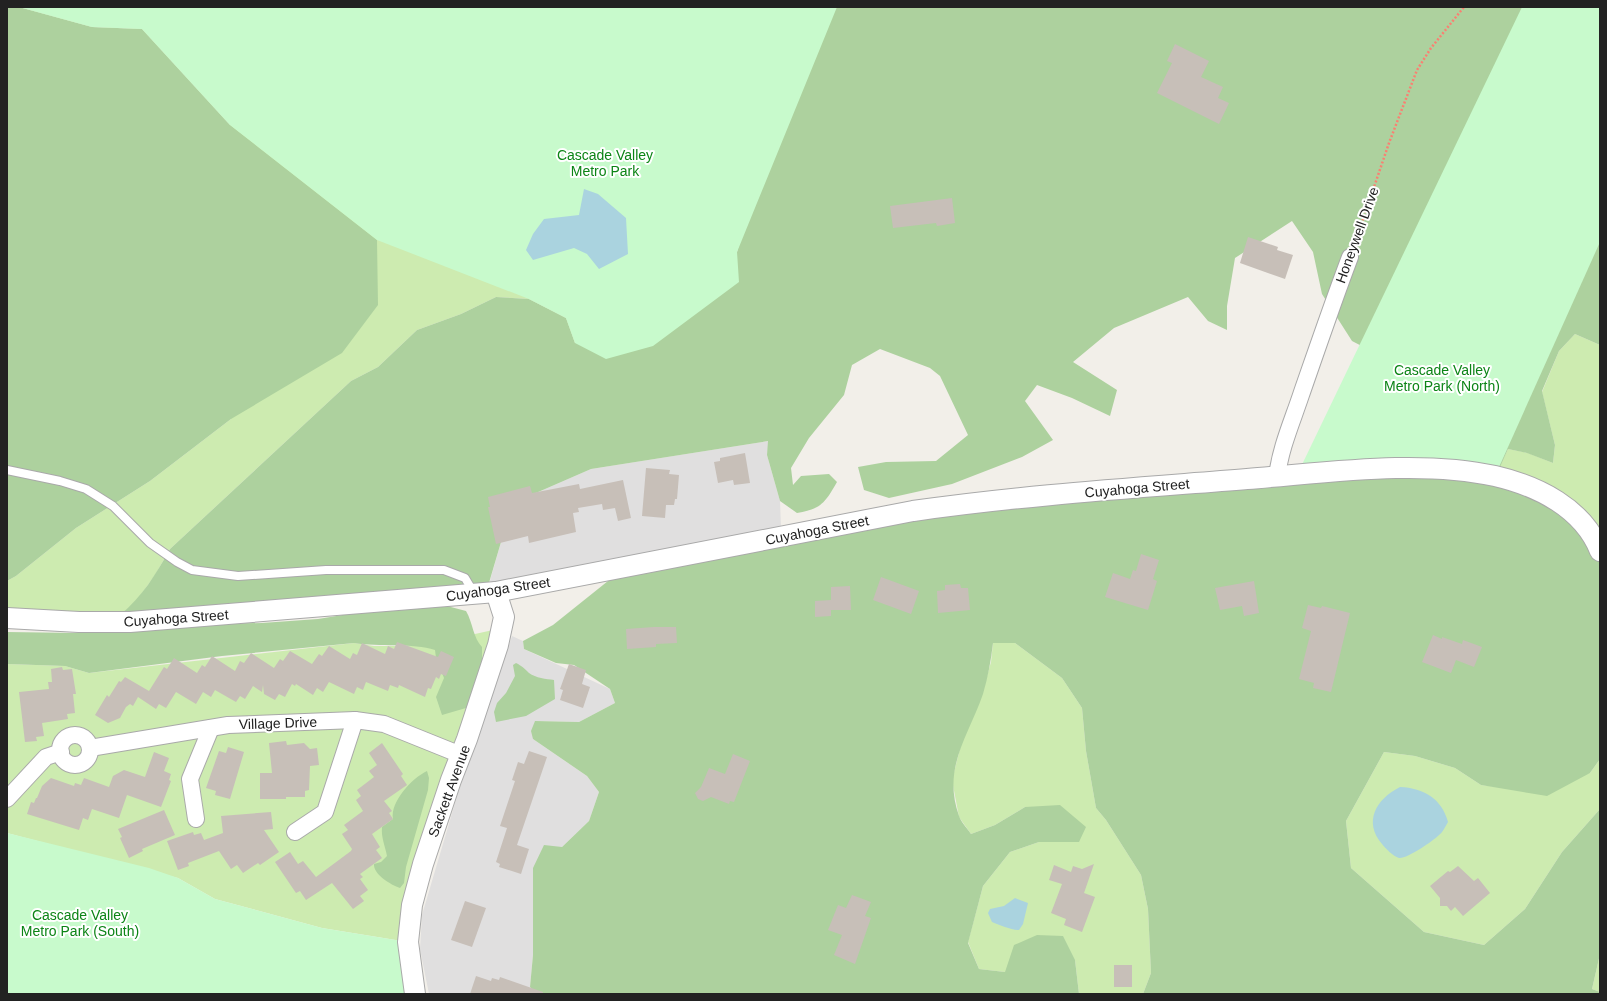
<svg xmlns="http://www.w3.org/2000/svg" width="1607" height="1001" font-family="Helvetica,sans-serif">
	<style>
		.residential { fill: #e0dfdf }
		.grass { fill: #cdebb0 }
		.forest { fill: #add19e }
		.park { fill: #c8facc }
		.water { fill: #aad3df }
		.building { fill: #c7bfb8 }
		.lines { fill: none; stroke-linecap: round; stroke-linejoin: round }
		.service-casing { stroke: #a9a9a9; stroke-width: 10 }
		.minor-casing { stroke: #a9a9a9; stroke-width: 18 }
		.tertiary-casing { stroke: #a9a9a9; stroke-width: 22 }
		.path { stroke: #fa8072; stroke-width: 2.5; stroke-dasharray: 2 2; stroke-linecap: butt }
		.service { stroke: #fff; stroke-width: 8 }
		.minor { stroke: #fff; stroke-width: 16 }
		.tertiary { stroke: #fff; stroke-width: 20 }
		.labels { text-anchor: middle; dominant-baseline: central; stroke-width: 4; stroke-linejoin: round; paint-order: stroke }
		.park-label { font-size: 14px; fill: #0c8416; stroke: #fff }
		.street-label { font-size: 14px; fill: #222; stroke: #fff }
	</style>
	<rect width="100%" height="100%" fill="#f2efe9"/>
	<g class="residential">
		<path d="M 769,441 L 767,455 L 780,501 L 781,528 L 489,584 L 501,542 L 529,496 L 591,469 Z"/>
		<path d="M 512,636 L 523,641 L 524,649 L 610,689 L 615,703 L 579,722 L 535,721 L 533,739 L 587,776 L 599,792 L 589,821 L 562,847 L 533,955 L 530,987 L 536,994 L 429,994 L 420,949 L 422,915 L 458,793 Z"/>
	</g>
	<g class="grass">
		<path d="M 19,7 L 526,7 L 574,248 L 575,343 L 566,318 L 529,299 L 496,297 L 461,314 L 417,330 L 378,367 L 351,381 L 170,549 L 155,575 L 135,603 L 120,615 L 7,618 L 7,581 L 16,576 L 76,528 L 150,481 L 231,419 L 230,125 L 142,29 L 92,27 Z"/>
		<path d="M 1575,334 L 1600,345 L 1600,551 L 1495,476 L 1508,449 L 1528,453 L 1553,463 L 1555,445 L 1542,392 L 1559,351 Z"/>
		<path d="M 502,628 L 408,942 L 322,928 L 215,899 L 178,878 L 7,833 L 7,664 L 65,666 L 89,673 L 354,643 L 374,646 L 421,646 Z"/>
		<path d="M 993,643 L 1015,643 L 1062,678 L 1082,708 L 1086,751 L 1096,808 L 1106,820 L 1141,875 L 1148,909 L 1151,973 L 1143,994 L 1079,994 L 1075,960 L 1005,972 L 979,969 L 968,942 L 983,886 L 1010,852 L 1039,842 L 1079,842 L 1025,807 L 995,825 L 971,834 L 959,817 L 952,780 L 963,737 L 982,694 L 991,662 Z"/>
		<path d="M 1384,752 L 1415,756 L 1455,768 L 1481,785 L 1508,788 L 1590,773 L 1600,759 L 1600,809 L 1562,852 L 1525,909 L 1484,945 L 1424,932 L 1351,868 L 1346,821 Z"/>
		<path d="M 1600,954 L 1600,992 L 1592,989 Z"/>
	</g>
	<g class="forest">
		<path d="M 7,7 L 19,7 L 92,27 L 142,29 L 230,125 L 377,240 L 378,305 L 342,353 L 231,419 L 150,481 L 76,528 L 16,576 L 7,581 Z"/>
		<path d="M 805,7 L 1600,7 L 1600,345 L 1575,334 L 1559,351 L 1542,391 L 1555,445 L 1553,463 L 1527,453 L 1508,449 L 1496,476 L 1545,494 L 1600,551 L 1600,759 L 1590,773 L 1547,796 L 1481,785 L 1455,768 L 1415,756 L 1384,752 L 1346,821 L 1351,868 L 1424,932 L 1484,945 L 1525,909 L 1562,852 L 1600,809 L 1600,954 L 1592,989 L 1600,992 L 1600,994 L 1143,994 L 1151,973 L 1148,909 L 1141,875 L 1106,820 L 1096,808 L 1086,751 L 1082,708 L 1062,678 L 1015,643 L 993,643 C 991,660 988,677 983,694 C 968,737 942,768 959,816 C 961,822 967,828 971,834 L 995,825 L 1025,807 L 1060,805 L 1086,827 L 1079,842 L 1039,842 L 1010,852 L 983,886 L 968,943 L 979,969 L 1005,972 L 1014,945 L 1037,935 L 1063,936 L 1075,960 L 1079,994 L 536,994 L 530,987 L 533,955 L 533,868 L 544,845 L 562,847 L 589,821 L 599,792 L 587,776 L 533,739 L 531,731 L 535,721 L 579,722 L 615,703 L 610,689 L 574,665 L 556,663 L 524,649 L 523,641 L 553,625 L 623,569 L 913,511 L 1360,471 L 1408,370 L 1352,341 L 1322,294 L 1313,252 L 1292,221 L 1235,258 L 1227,306 L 1227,330 L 1208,321 L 1188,297 L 1114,328 L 1073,362 L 1117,390 L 1110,416 L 1072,398 L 1037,385 L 1025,401 L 1053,440 L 1022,457 L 952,484 L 889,498 L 864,490 L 858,467 L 886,462 L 936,461 L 968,435 L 940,376 L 930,368 L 880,349 L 852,365 L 844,395 L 809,438 L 791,468 L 793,485 L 801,476 L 829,474 L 837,482 C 825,503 821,509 797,513 L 780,501 L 767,455 L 768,441 L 591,469 L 529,496 L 501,542 L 486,593 L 120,615 C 142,597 156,574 170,549 L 351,381 L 378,367 L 417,330 L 461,314 L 496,297 L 529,299 L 566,318 L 575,343 L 737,252 Z"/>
		<path d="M 447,606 L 466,611 C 473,623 473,638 482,647 L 482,684 L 466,708 L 442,715 L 436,697 L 444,678 L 436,658 L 435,650 C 413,643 379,647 354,643 L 222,656 L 89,673 L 65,666 L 7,664 L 7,632 L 76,633 L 206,624 L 262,623 L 318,619 L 361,612 Z"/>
		<path d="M 516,663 C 522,666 524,668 529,673 C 536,678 546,679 554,680 L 555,699 L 526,716 L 496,722 L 494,712 L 497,703 L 506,693 L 515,676 L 513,665 Z"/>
		<path d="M 427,771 L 429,778 L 428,790 L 406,867 L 404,883 L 400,888 C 391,885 373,874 374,864 L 381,862 L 387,856 C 385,845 381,838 382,827 L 393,819 C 390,802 412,778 427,771 Z"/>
	</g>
	<g class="park">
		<path d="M 19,7 L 837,7 L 737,252 L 739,282 L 653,346 L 606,359 L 575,343 L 566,318 L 529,299 L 377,240 L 230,125 L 142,29 L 92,27 Z"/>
		<path d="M 1522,7 L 1600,7 L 1600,242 L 1495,476 L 1297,475 Z"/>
		<path d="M 7,833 L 149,868 L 178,878 L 215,899 L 322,928 L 408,942 L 415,994 L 7,994 Z"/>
	</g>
	<g class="water">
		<path d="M 584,189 L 598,194 L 626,218 L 628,254 L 599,269 L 587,254 L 574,248 L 533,260 L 526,250 L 533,234 L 544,219 L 579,215 Z"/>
		<path d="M 1400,787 C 1424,788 1442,799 1448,822 C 1445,827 1443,832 1439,835 C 1433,841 1407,859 1399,858 C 1393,856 1386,849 1382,844 C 1363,822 1376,799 1400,787 Z"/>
		<path d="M 1015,898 L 1028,903 L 1023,924 L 1019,930 C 1011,930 1000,925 992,922 L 988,913 L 990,909 L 1004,906 Z"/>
	</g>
	<g class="building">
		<path d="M 1175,44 L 1209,61 L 1201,77 L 1223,87 L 1218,98 L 1229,103 L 1219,124 L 1157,93 L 1172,63 L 1167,61 Z"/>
		<path d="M 952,198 L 955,223 L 937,226 L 936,223 L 893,228 L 890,206 Z"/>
		<path d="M 1248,237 L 1278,247 L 1277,250 L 1293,255 L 1285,279 L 1240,263 Z"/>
		<path d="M 745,453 L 750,483 L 734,485 L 733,480 L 718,483 L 714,462 L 720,461 L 720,458 Z"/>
		<path d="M 646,468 L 670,470 L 669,474 L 679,475 L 677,499 L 675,499 L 674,505 L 666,505 L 665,518 L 642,516 Z"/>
		<path d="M 623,480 L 631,518 L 618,521 L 615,508 L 603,510 L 602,504 L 578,508 L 579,512 L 573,513 L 576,532 L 529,543 L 528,536 L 496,544 L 488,507 L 490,507 L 488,497 L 530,486 L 532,493 L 579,484 L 580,489 Z"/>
		<path d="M 1141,554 L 1159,560 L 1153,579 L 1157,581 L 1148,610 L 1105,597 L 1113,573 L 1130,579 L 1133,570 L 1136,571 Z"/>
		<path d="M 881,577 L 919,591 L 911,614 L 873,600 Z"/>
		<path d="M 1254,581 L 1259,613 L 1244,616 L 1242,606 L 1220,610 L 1215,588 Z"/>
		<path d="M 960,584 L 961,588 L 968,588 L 970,610 L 938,613 L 937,591 L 945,590 L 945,585 Z"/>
		<path d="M 850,586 L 851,610 L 831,610 L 831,616 L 815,617 L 815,601 L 831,600 L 831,587 Z"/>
		<path d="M 1308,605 L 1321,608 L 1322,606 L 1350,613 L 1331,692 L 1313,688 L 1314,683 L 1299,679 L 1311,631 L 1302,628 Z"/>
		<path d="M 654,627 L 676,627 L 677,643 L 656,644 L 656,647 L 627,649 L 626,629 Z"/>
		<path d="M 1433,635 L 1442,639 L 1442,637 L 1462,644 L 1463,640 L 1482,647 L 1474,667 L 1456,660 L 1451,673 L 1422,662 Z"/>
		<path d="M 397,642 L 438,657 L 441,651 L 454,657 L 446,676 L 441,674 L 439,679 L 436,677 L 431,689 L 428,688 L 425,697 L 399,685 L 398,688 L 390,685 L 388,691 L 366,682 L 363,690 L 357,687 L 354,694 L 329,682 L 323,692 L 317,688 L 313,695 L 296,684 L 295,686 L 292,684 L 285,697 L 279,694 L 275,700 L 264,694 L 263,685 L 262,692 L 253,686 L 245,699 L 240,696 L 236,702 L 215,690 L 211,697 L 203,692 L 196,704 L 176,692 L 166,708 L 159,704 L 156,709 L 138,697 L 133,706 L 130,704 L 126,707 L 120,718 L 108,723 L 95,715 L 107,695 L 109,697 L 119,681 L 121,682 L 125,677 L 149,691 L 164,667 L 167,669 L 174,658 L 197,673 L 202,665 L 205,667 L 212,656 L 235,671 L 240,661 L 244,663 L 251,653 L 274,668 L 280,659 L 283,661 L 290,651 L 312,664 L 319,654 L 322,656 L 329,646 L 350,659 L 353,653 L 357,655 L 362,643 L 385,654 L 388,646 L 394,649 Z"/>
		<path d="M 569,664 L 586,670 L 582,684 L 590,687 L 583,708 L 560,700 L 563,690 L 560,689 Z"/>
		<path d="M 62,667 L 63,670 L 72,669 L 76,694 L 73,694 L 75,713 L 67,714 L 68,719 L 42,723 L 44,736 L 36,737 L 37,741 L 25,742 L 19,692 L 49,689 L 48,682 L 52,682 L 51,669 Z"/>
		<path d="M 286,741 L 287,745 L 304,743 L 310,749 L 317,748 L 319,765 L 310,766 L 309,790 L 305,791 L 305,797 L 286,797 L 286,799 L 260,799 L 260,773 L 272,773 L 269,743 Z"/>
		<path d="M 382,743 L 403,774 L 401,776 L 407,785 L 384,801 L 392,811 L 389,813 L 393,819 L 372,834 L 380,847 L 376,850 L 382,858 L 360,874 L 363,877 L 360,879 L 368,890 L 360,896 L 364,901 L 353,909 L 332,883 L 306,900 L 300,891 L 296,893 L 275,862 L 290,852 L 298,864 L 303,861 L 316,877 L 351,851 L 352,849 L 342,834 L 348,830 L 344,825 L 363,811 L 356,800 L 361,796 L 357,790 L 374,777 L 369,771 L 377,765 L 369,753 Z"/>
		<path d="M 228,747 L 244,752 L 230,799 L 215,795 L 216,791 L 206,788 L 219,751 L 226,753 Z"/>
		<path d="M 529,751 L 547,757 L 517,845 L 529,849 L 521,874 L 499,867 L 500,864 L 496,862 L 507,828 L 500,826 L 515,781 L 512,780 L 518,762 L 524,764 Z"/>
		<path d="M 154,752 L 169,758 L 164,771 L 171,774 L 169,780 L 171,781 L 161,807 L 127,795 L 119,818 L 92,809 L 88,820 L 83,818 L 79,830 L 27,814 L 31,802 L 34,803 L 36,798 L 37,798 L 42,786 L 51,778 L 74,786 L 75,783 L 81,785 L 84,778 L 109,787 L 113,776 L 124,770 L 145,777 Z"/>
		<path d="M 733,754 L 750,761 L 734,802 L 730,801 L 729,804 L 711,797 L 703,801 L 698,799 L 695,793 L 701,787 L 709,768 L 725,774 Z"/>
		<path d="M 164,810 L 175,835 L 142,849 L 143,851 L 129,858 L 120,838 L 122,837 L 118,829 Z"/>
		<path d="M 271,812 L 273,829 L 264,830 L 279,852 L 260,865 L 258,863 L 243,873 L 237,865 L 231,869 L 219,851 L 188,863 L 189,866 L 178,870 L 167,841 L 193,832 L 194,835 L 201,833 L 204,840 L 223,833 L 221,816 Z"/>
		<path d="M 1094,864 L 1084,893 L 1095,897 L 1082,932 L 1064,925 L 1066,919 L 1051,913 L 1062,884 L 1049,880 L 1054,865 L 1071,872 L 1073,866 L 1082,869 Z"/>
		<path d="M 1458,866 L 1474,881 L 1478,878 L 1490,893 L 1463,916 L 1455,907 L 1451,911 L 1447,906 L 1440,906 L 1440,898 L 1430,886 L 1448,871 L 1450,872 Z"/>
		<path d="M 852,895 L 871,902 L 865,916 L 871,918 L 855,964 L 834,955 L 842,935 L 828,930 L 838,905 L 846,908 Z"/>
		<path d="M 465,901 L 486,908 L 472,947 L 451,940 Z"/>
		<rect x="1114" y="965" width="18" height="22"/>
		<path d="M 476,976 L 491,981 L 492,978 L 499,980 L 500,977 L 543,992 L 543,994 L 470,994 Z"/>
	</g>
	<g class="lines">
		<g class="service-casing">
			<path id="service" d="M 7,470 L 60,481 L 86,489 L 113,506 L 150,543 L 177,562 L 192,570 L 238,576 L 326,570 L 444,570 L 465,578 L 474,593"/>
		</g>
		<g class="minor-casing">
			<g id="minor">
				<path d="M 1277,477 C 1280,449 1292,422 1301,395 C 1317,349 1333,302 1350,257"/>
				<circle cx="75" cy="750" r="15"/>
				<path d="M 90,748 L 228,725 L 355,720 L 384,724 L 461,755"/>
				<path d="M 7,799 L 46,757 L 61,752"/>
				<path d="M 196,819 L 190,779 L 211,728"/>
				<path d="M 295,832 L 325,812 L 355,720"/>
			</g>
		</g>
		<g class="tertiary-casing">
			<g id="tertiary">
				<path d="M 7,618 L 79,622 L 130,622 L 496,592 L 913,511 C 1024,495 1136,488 1247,479 C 1326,473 1418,459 1495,476 C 1538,486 1583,508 1600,551"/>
				<path d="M 415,994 L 408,942 L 412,905 L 423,864 L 451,780 L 467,739 L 498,645 L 504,617 L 496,592"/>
			</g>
		</g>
		<path class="path" d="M 1355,243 L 1389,143 L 1417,70 L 1431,48 L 1464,7"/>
		<use href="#service" class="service"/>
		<use href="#minor" class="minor"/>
		<use href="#tertiary" class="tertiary"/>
	</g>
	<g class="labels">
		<g class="park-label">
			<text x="605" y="155">Cascade Valley<tspan x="605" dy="16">Metro Park</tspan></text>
			<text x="1442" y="370">Cascade Valley<tspan x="1442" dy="16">Metro Park (North)</tspan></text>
			<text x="80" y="915">Cascade Valley<tspan x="80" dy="16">Metro Park (South)</tspan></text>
		</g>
		<g class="street-label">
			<text transform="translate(1357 235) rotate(-70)">Honeywell Drive</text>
			<text transform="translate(1137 488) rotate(-5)">Cuyahoga Street</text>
			<text transform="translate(817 530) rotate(-11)">Cuyahoga Street</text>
			<text transform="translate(498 589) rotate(-8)">Cuyahoga Street</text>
			<text transform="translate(176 618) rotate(-4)">Cuyahoga Street</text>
			<text transform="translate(278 723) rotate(-2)">Village Drive</text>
			<text transform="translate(449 791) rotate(-70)">Sackett Avenue</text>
		</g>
	</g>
	<rect width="1607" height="1001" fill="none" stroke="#222222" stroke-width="16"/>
</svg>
